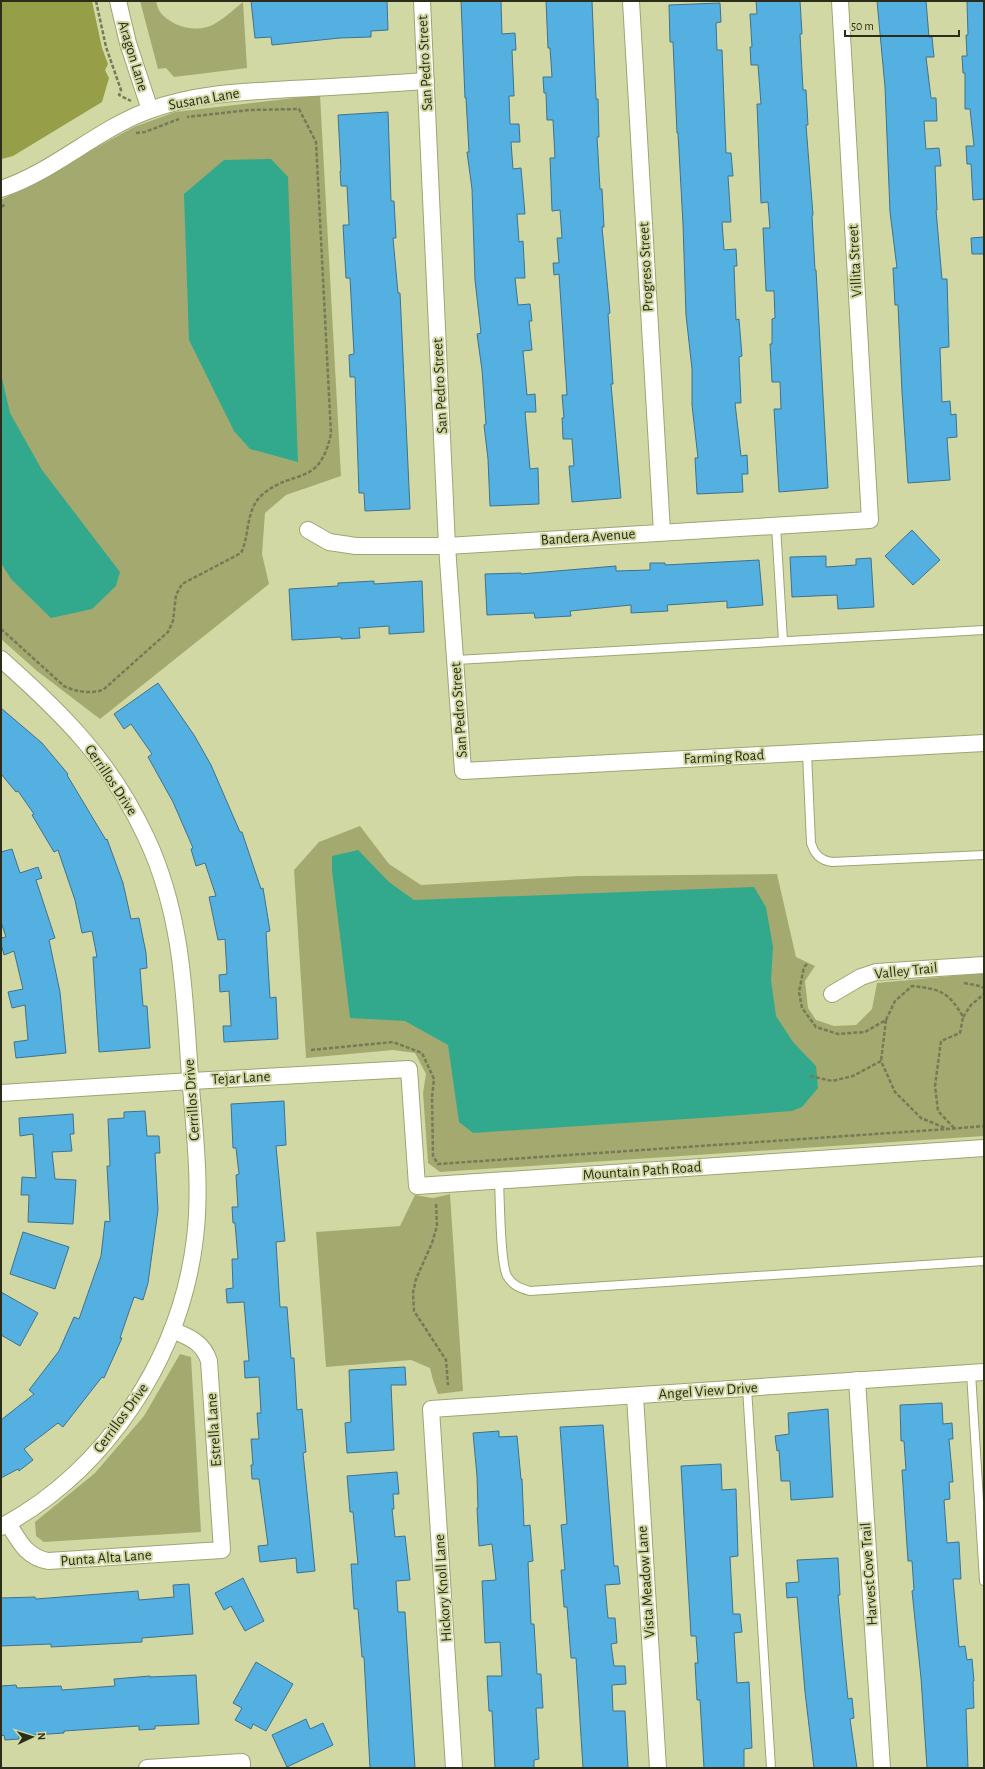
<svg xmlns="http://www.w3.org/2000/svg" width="985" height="1769" font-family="'Alegreya Sans',sans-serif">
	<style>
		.green { fill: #a4aa6f }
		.forest { fill: #969e47 }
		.water { fill: #32a88c }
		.building { fill: #53b0e0; stroke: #3f728d }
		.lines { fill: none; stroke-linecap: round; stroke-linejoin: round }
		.lane-casing { stroke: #9fa572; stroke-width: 10 }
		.street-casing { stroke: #9fa572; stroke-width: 18 }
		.path { stroke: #767a57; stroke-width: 2.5; stroke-dasharray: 4 2; stroke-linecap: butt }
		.lane { stroke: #fff; stroke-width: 8 }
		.street { stroke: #fff; stroke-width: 16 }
		.labels { text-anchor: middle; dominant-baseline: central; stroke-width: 4; stroke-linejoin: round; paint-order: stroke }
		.street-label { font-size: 15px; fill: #2b2d19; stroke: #d2d8a3 }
	</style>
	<rect width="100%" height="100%" fill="#d2d8a3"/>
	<g class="green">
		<path d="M 140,1 L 156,1 C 157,5 158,9 160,12 C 173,28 199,34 216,23 C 226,17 234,9 243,2 L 247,68 L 174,77 L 166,68 L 158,69 Z"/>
		<path d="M 320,95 L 341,476 L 286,495 L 265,513 L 262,554 L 269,584 L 100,719 L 37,671 L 1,639 L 1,200 L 134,127 L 175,112 Z"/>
		<path d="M 360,826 L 389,864 L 421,885 L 578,876 L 777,874 L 796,957 L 815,966 L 805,981 L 808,1008 L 816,1020 L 834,1026 L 856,1025 L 872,1009 L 877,983 L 984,973 L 984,1136 L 440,1172 L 428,1163 L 423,1093 L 426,1074 L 415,1053 L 393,1050 L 306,1058 L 294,870 L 319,842 Z"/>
		<path d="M 450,1194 L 463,1391 L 438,1394 L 433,1380 L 430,1368 L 411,1360 L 326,1367 L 316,1232 L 400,1226 L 415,1195 L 433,1198 Z"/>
		<path d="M 180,1354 L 191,1357 L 201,1532 L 44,1542 L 36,1536 L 35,1522 L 95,1473 L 144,1416 Z"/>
	</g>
	<path class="forest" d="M 1,1 L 92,1 L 102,48 L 108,64 L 105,70 L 109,78 L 102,102 L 13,156 L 2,159 L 1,154 Z"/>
	<g class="water">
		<path d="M 271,159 L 288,177 L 298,462 L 250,449 L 234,431 L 189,340 L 184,194 L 224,160 Z"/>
		<path d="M 1,374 L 10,413 L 42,470 L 120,572 L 116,586 L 92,609 L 51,618 L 11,579 L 1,563 Z"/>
		<path d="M 358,850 L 389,882 L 414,900 L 754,887 L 766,907 L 773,947 L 771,980 L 776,1016 L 793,1042 L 816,1066 L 818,1088 L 802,1107 L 792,1111 L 716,1117 L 473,1133 L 459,1122 L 448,1045 L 405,1021 L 350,1018 L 332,870 L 332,856 Z"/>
	</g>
	<g class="building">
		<path d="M 251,1 L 387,1 L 388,30 L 371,31 L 371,37 L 340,38 L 272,45 L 271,37 L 255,38 Z"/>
		<path d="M 461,1 L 501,1 L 502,34 L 515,33 L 516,50 L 512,50 L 514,96 L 509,96 L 510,124 L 519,124 L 520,142 L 511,142 L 513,169 L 521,168 L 525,214 L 517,214 L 519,242 L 523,241 L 525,278 L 515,278 L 518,305 L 530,304 L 532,321 L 529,321 L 532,350 L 523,351 L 527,395 L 535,394 L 536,412 L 525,412 L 530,469 L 538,468 L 539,504 L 490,506 L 488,459 L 484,425 L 486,424 L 482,370 L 477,334 L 481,333 L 475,280 L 472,189 L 467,152 L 469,152 L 466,98 L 465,98 Z"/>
		<path d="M 546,1 L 592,1 L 596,99 L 598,99 L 599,137 L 597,137 L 600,189 L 602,189 L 604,227 L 602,227 L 610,313 L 608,314 L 613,384 L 611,384 L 621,498 L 572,502 L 569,466 L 574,466 L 572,439 L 563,439 L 562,418 L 564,418 L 562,395 L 567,395 L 559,274 L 554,275 L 553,263 L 559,263 L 557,238 L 562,238 L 560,210 L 552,211 L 550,158 L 555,158 L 553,120 L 547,120 L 546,93 L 544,93 L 543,77 L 552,77 L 550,48 L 548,48 Z"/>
		<path d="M 756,1 L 800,1 L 802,34 L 800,34 L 803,90 L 806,90 L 808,125 L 806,125 L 813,215 L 812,216 L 815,270 L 816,270 L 828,488 L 779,492 L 774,409 L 781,409 L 780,382 L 772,382 L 770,344 L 772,344 L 772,319 L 775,318 L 774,291 L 766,291 L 763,228 L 770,228 L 768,202 L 761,203 L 757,104 L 761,104 L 758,65 L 751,65 L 750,47 L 752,47 L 750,14 L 757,14 Z"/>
		<path d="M 877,1 L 926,1 L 929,37 L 932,37 L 934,57 L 926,57 L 931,98 L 936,98 L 937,121 L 924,121 L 926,149 L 939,148 L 941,166 L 935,166 L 937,210 L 936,210 L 942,279 L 947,279 L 949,347 L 940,348 L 942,402 L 950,401 L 951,415 L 956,414 L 957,437 L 947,438 L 950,480 L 908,483 L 902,392 L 898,305 L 895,305 L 893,268 L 897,268 L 890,212 L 885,87 Z"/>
		<path d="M 967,1 L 984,1 L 984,199 L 973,200 L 971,164 L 967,164 L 966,146 L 974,146 L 970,109 L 965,109 L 965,73 L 963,73 L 962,56 L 967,56 L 966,35 L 968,35 Z"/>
		<path d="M 720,3 L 721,22 L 716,23 L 717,50 L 722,50 L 726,153 L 731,153 L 733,176 L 728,176 L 731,222 L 722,222 L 724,250 L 736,249 L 737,266 L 734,266 L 736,320 L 739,319 L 742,356 L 739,357 L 741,403 L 735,403 L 741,456 L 747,455 L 748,474 L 742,474 L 743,492 L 697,494 L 695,458 L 698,458 L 692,405 L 692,369 L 686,315 L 683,224 L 678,133 L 677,133 L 673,42 L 670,42 L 669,5 Z"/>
		<path d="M 388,112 L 391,201 L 394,201 L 396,238 L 393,238 L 398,293 L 400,293 L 410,509 L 365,511 L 364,493 L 359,493 L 355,377 L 350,377 L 349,355 L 354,354 L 350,278 L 346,278 L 343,225 L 349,225 L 347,186 L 341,186 L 340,171 L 341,171 L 338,115 Z"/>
		<path d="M 984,237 L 984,254 L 972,254 L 971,238 Z"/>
		<path d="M 912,530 L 940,560 L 913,585 L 885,556 Z"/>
		<path d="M 826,556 L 826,567 L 856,565 L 856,559 L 871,558 L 874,607 L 838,609 L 837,595 L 792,597 L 790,557 Z"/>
		<path d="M 759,560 L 763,605 L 727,608 L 727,601 L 667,605 L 668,611 L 631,613 L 631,605 L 570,611 L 571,616 L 535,618 L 534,613 L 487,615 L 485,574 L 521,573 L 521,574 L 616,566 L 616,571 L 650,570 L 650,563 L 665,563 L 665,565 Z"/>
		<path d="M 374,581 L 374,584 L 422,581 L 424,632 L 389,634 L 389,626 L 359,628 L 360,638 L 341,639 L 341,637 L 292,640 L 289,589 L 338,586 L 338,583 Z"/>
		<path d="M 158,683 L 194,735 L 211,765 L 240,832 L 242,832 L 261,889 L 263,888 L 270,931 L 266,932 L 270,998 L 276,997 L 278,1039 L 224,1042 L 223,1026 L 231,1026 L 229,991 L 220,992 L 219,975 L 227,974 L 225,939 L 218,940 L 209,897 L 216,896 L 205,863 L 196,866 L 191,849 L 193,848 L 173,802 L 148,757 L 152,754 L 131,724 L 124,729 L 114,714 Z"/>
		<path d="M 1,708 L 42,743 L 68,774 L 67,775 L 106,840 L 107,839 L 123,883 L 131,919 L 139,918 L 146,953 L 147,968 L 140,969 L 143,1006 L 147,1006 L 150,1048 L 99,1052 L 93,957 L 97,957 L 92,931 L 82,933 L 75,900 L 58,850 L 54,852 L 32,815 L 34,814 L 18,791 L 16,792 L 1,774 Z"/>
		<path d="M 12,849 L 20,873 L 38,867 L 42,878 L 36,880 L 55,938 L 49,940 L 60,992 L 66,1053 L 16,1058 L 14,1042 L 28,1040 L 25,1005 L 12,1008 L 8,992 L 23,989 L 14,951 L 4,955 L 1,944 L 1,938 L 6,937 L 1,922 L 1,852 Z"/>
		<path d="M 284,1101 L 286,1145 L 276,1146 L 285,1241 L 276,1242 L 280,1307 L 287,1307 L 291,1358 L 294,1358 L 297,1410 L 302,1409 L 306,1452 L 303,1453 L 315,1571 L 297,1573 L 296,1558 L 260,1562 L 258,1546 L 268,1545 L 259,1479 L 252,1479 L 251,1465 L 253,1465 L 251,1439 L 259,1439 L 257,1413 L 261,1413 L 259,1377 L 245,1378 L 244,1361 L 249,1361 L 244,1302 L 227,1303 L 226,1289 L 233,1288 L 232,1259 L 238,1259 L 235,1223 L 233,1223 L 232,1207 L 238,1207 L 236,1175 L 239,1174 L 236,1148 L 233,1148 L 231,1104 Z"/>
		<path d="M 145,1111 L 147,1136 L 159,1136 L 160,1153 L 155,1153 L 158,1210 L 148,1283 L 143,1300 L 134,1297 L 120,1338 L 122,1338 L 104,1378 L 102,1377 L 63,1427 L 58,1423 L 24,1449 L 33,1460 L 19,1471 L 18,1469 L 1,1478 L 1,1420 L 34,1394 L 29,1390 L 59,1351 L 74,1317 L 79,1319 L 101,1256 L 105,1221 L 110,1222 L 107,1166 L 110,1166 L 108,1119 L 124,1118 L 124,1112 Z"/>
		<path d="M 73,1114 L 74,1134 L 70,1134 L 72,1151 L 52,1152 L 55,1179 L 76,1180 L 73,1224 L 28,1222 L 29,1195 L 21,1195 L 22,1177 L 36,1178 L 33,1134 L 20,1136 L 19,1118 Z"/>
		<path d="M 23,1232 L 69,1247 L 55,1289 L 10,1274 Z"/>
		<path d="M 1,1292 L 38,1313 L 20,1346 L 1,1335 Z"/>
		<path d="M 405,1367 L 406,1385 L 391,1385 L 394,1450 L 347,1453 L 345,1423 L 351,1422 L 349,1370 Z"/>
		<path d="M 942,1403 L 943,1424 L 952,1423 L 953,1439 L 949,1439 L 953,1482 L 949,1482 L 950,1499 L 944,1500 L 947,1543 L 959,1542 L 961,1579 L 953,1579 L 959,1647 L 965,1646 L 967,1660 L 972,1659 L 974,1681 L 973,1681 L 974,1708 L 966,1709 L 968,1768 L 927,1768 L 921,1678 L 912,1591 L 914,1590 L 912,1561 L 908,1561 L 902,1470 L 906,1470 L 904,1441 L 901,1441 L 900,1405 Z"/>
		<path d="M 828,1409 L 833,1497 L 791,1500 L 790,1481 L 781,1481 L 779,1450 L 777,1451 L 775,1436 L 789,1434 L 788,1413 Z"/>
		<path d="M 603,1425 L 614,1566 L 618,1566 L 620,1584 L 605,1585 L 608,1618 L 615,1618 L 617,1643 L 611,1644 L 614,1666 L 625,1666 L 626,1684 L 612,1685 L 613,1711 L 625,1711 L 628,1768 L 583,1768 L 576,1658 L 571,1658 L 567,1607 L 564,1607 L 561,1570 L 565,1570 L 561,1525 L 567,1524 L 560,1427 Z"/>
		<path d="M 499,1431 L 499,1437 L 517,1436 L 521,1479 L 522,1479 L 524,1526 L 530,1525 L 533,1561 L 528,1562 L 531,1624 L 534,1624 L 537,1674 L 541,1674 L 543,1708 L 536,1708 L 539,1759 L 534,1760 L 534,1768 L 495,1768 L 492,1711 L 489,1711 L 487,1676 L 502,1676 L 500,1642 L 485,1643 L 482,1581 L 496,1580 L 492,1544 L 479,1546 L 477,1508 L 478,1508 L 477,1476 L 473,1433 Z"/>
		<path d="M 721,1464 L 722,1490 L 736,1489 L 738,1556 L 730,1557 L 733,1614 L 740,1614 L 742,1632 L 734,1633 L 737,1683 L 749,1682 L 752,1748 L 744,1749 L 744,1768 L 704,1768 L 700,1700 L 697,1700 L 695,1663 L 698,1663 L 696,1636 L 691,1636 L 681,1466 Z"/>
		<path d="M 397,1472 L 399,1494 L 393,1494 L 394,1509 L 392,1509 L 395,1537 L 405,1536 L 410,1580 L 396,1581 L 398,1612 L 405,1612 L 415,1768 L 370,1768 L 364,1657 L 362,1657 L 358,1609 L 354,1609 L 351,1564 L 358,1564 L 353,1512 L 350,1512 L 347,1476 Z"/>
		<path d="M 838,1558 L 840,1595 L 838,1595 L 843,1650 L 848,1699 L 852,1698 L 854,1718 L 850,1719 L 857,1768 L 814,1768 L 805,1692 L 797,1597 L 787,1598 L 786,1583 L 799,1582 L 797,1560 Z"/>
		<path d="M 243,1578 L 264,1621 L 245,1631 L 231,1606 L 224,1610 L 215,1593 Z"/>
		<path d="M 189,1584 L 193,1634 L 142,1638 L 142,1642 L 51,1647 L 51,1644 L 1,1646 L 1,1598 L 35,1597 L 36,1599 L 138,1591 L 139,1600 L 174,1597 L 173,1585 Z"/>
		<path d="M 256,1662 L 293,1684 L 266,1731 L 253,1724 L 251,1729 L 235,1720 L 242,1708 L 233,1703 Z"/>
		<path d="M 196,1675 L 199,1724 L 155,1726 L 155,1729 L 139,1730 L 139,1726 L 64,1731 L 64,1733 L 19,1736 L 19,1739 L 5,1740 L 4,1735 L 1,1736 L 1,1686 L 16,1685 L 17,1688 L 61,1686 L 62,1690 L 115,1686 L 114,1679 L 150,1676 L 150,1677 Z"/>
		<path d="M 306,1719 L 310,1729 L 323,1723 L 333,1745 L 287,1767 L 272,1735 Z"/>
	</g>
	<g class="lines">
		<g class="lane-casing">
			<g id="lane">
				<path d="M 776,526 L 783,641"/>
				<path d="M 456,660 L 984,630"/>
				<path d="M 807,753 L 811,843 C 815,855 820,860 832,862 L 984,855"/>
				<path d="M 499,1180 C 500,1199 500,1262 507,1276 C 513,1286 520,1288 530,1291 L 984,1261"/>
				<path d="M 971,1373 L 984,1581"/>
				<path d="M 747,1388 L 771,1768"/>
			</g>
		</g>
		<g class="street-casing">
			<g id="street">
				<path d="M 118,1 L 128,43 L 150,110"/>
				<path d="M 422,1 L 447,546 L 463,771 L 984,743"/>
				<path d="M 631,1 L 662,532"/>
				<path d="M 1,189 C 55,171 97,129 150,110 C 196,93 243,92 290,89 C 336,87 381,84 426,81"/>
				<path d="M 308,530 L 329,542 L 356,546 L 447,546 L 870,520 L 840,1"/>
				<path d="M 1,659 C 63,714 110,760 146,837 C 180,909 184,983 189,1062 C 193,1120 202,1180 195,1238 C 181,1357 107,1470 1,1527"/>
				<path d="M 832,994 L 861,977 L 876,972 L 984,965"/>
				<path d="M 1,1093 L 191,1081 L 409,1069 L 417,1186 L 984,1148"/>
				<path d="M 857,1380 L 882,1768"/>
				<path d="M 635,1396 L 658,1768"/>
				<path d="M 8,1523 C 19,1541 26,1557 48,1561 L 222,1550 L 209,1361 C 203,1342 189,1337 172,1330"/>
				<path d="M 147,1768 L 242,1762 L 242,1768"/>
				<path d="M 454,1768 L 431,1409 L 984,1372"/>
			</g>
		</g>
		<g class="path">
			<path d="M 96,1 L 106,47 L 121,90 L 119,95 L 131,101"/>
			<path d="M 136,133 L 145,132 L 179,119"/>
			<path d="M 1,207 L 6,204"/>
			<path d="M 1,629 L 64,686 C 77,692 89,694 103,690 L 168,632 L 173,621 L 176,595 L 182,584 L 241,553 C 250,535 245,509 263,494 C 294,468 319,488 331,434 L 316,142 L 299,109 L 249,110 L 187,117"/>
			<path d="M 807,964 L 804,967 L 799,992 L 802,1008 L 816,1027 L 838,1034 L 865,1032 L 886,1020 L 881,1061"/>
			<path d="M 964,983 L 980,986 L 984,988"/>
			<path d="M 963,1017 L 971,1005 L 984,994"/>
			<path d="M 886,1020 L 895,1001 L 912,986 C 940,989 949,992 963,1017 L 960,1033 L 941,1041 L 935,1086 L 938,1111 L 955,1129"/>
			<path d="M 311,1050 L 393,1042 L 422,1053 L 434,1079 L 432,1097 L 433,1156 L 438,1164 L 948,1129"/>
			<path d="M 810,1076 L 832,1081 L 853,1076 L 881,1061 L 895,1092 L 921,1118 L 948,1129 L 984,1126"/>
			<path d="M 436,1204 L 437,1226 L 432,1243 L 416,1279 L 413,1293 L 414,1311 L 446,1360 L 448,1385"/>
		</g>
		<use href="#lane" class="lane"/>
		<use href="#street" class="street"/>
	</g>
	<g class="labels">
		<g class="street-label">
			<text transform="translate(133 56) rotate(73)">Aragon Lane</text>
			<text transform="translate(425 63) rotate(-93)">San Pedro Street</text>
			<text transform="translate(204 99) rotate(-10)">Susana Lane</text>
			<text transform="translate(855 261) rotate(-93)">Villita Street</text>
			<text transform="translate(646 267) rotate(-93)">Progreso Street</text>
			<text transform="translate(440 386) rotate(-93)">San Pedro Street</text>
			<text transform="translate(588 537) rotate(-4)">Bandera Avenue</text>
			<text transform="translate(459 710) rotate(-94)">San Pedro Street</text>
			<text transform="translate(724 757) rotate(-3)">Farming Road</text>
			<text transform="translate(111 780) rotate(56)">Cerrillos Drive</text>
			<text transform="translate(906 971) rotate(-6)">Valley Trail</text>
			<text transform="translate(241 1078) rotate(-3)">Tejar Lane</text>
			<text transform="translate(192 1100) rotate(-94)">Cerrillos Drive</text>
			<text transform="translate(642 1171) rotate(-4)">Mountain Path Road</text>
			<text transform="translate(708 1391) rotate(-4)">Angel View Drive</text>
			<text transform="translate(121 1418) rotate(-54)">Cerrillos Drive</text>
			<text transform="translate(214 1430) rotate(-94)">Estrella Lane</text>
			<text transform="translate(106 1558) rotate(-4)">Punta Alta Lane</text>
			<text transform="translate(869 1574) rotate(-94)">Harvest Cove Trail</text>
			<text transform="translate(646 1582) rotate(-94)">Vista Meadow Lane</text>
			<text transform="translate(443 1588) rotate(-94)">Hickory Knoll Lane</text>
		</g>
	</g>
	<rect width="985" height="1769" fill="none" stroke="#2b2d19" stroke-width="4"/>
	<g transform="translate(32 1737) rotate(86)" stroke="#d2d8a3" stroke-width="3" paint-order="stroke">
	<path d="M0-3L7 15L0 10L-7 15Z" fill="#2b2d19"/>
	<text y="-6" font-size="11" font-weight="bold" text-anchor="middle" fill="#2b2d19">N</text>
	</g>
	<path d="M845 30v6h114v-6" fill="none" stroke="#2b2d19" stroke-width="2"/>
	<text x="851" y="30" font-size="12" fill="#2b2d19" stroke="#d2d8a3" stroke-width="3" paint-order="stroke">50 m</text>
</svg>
